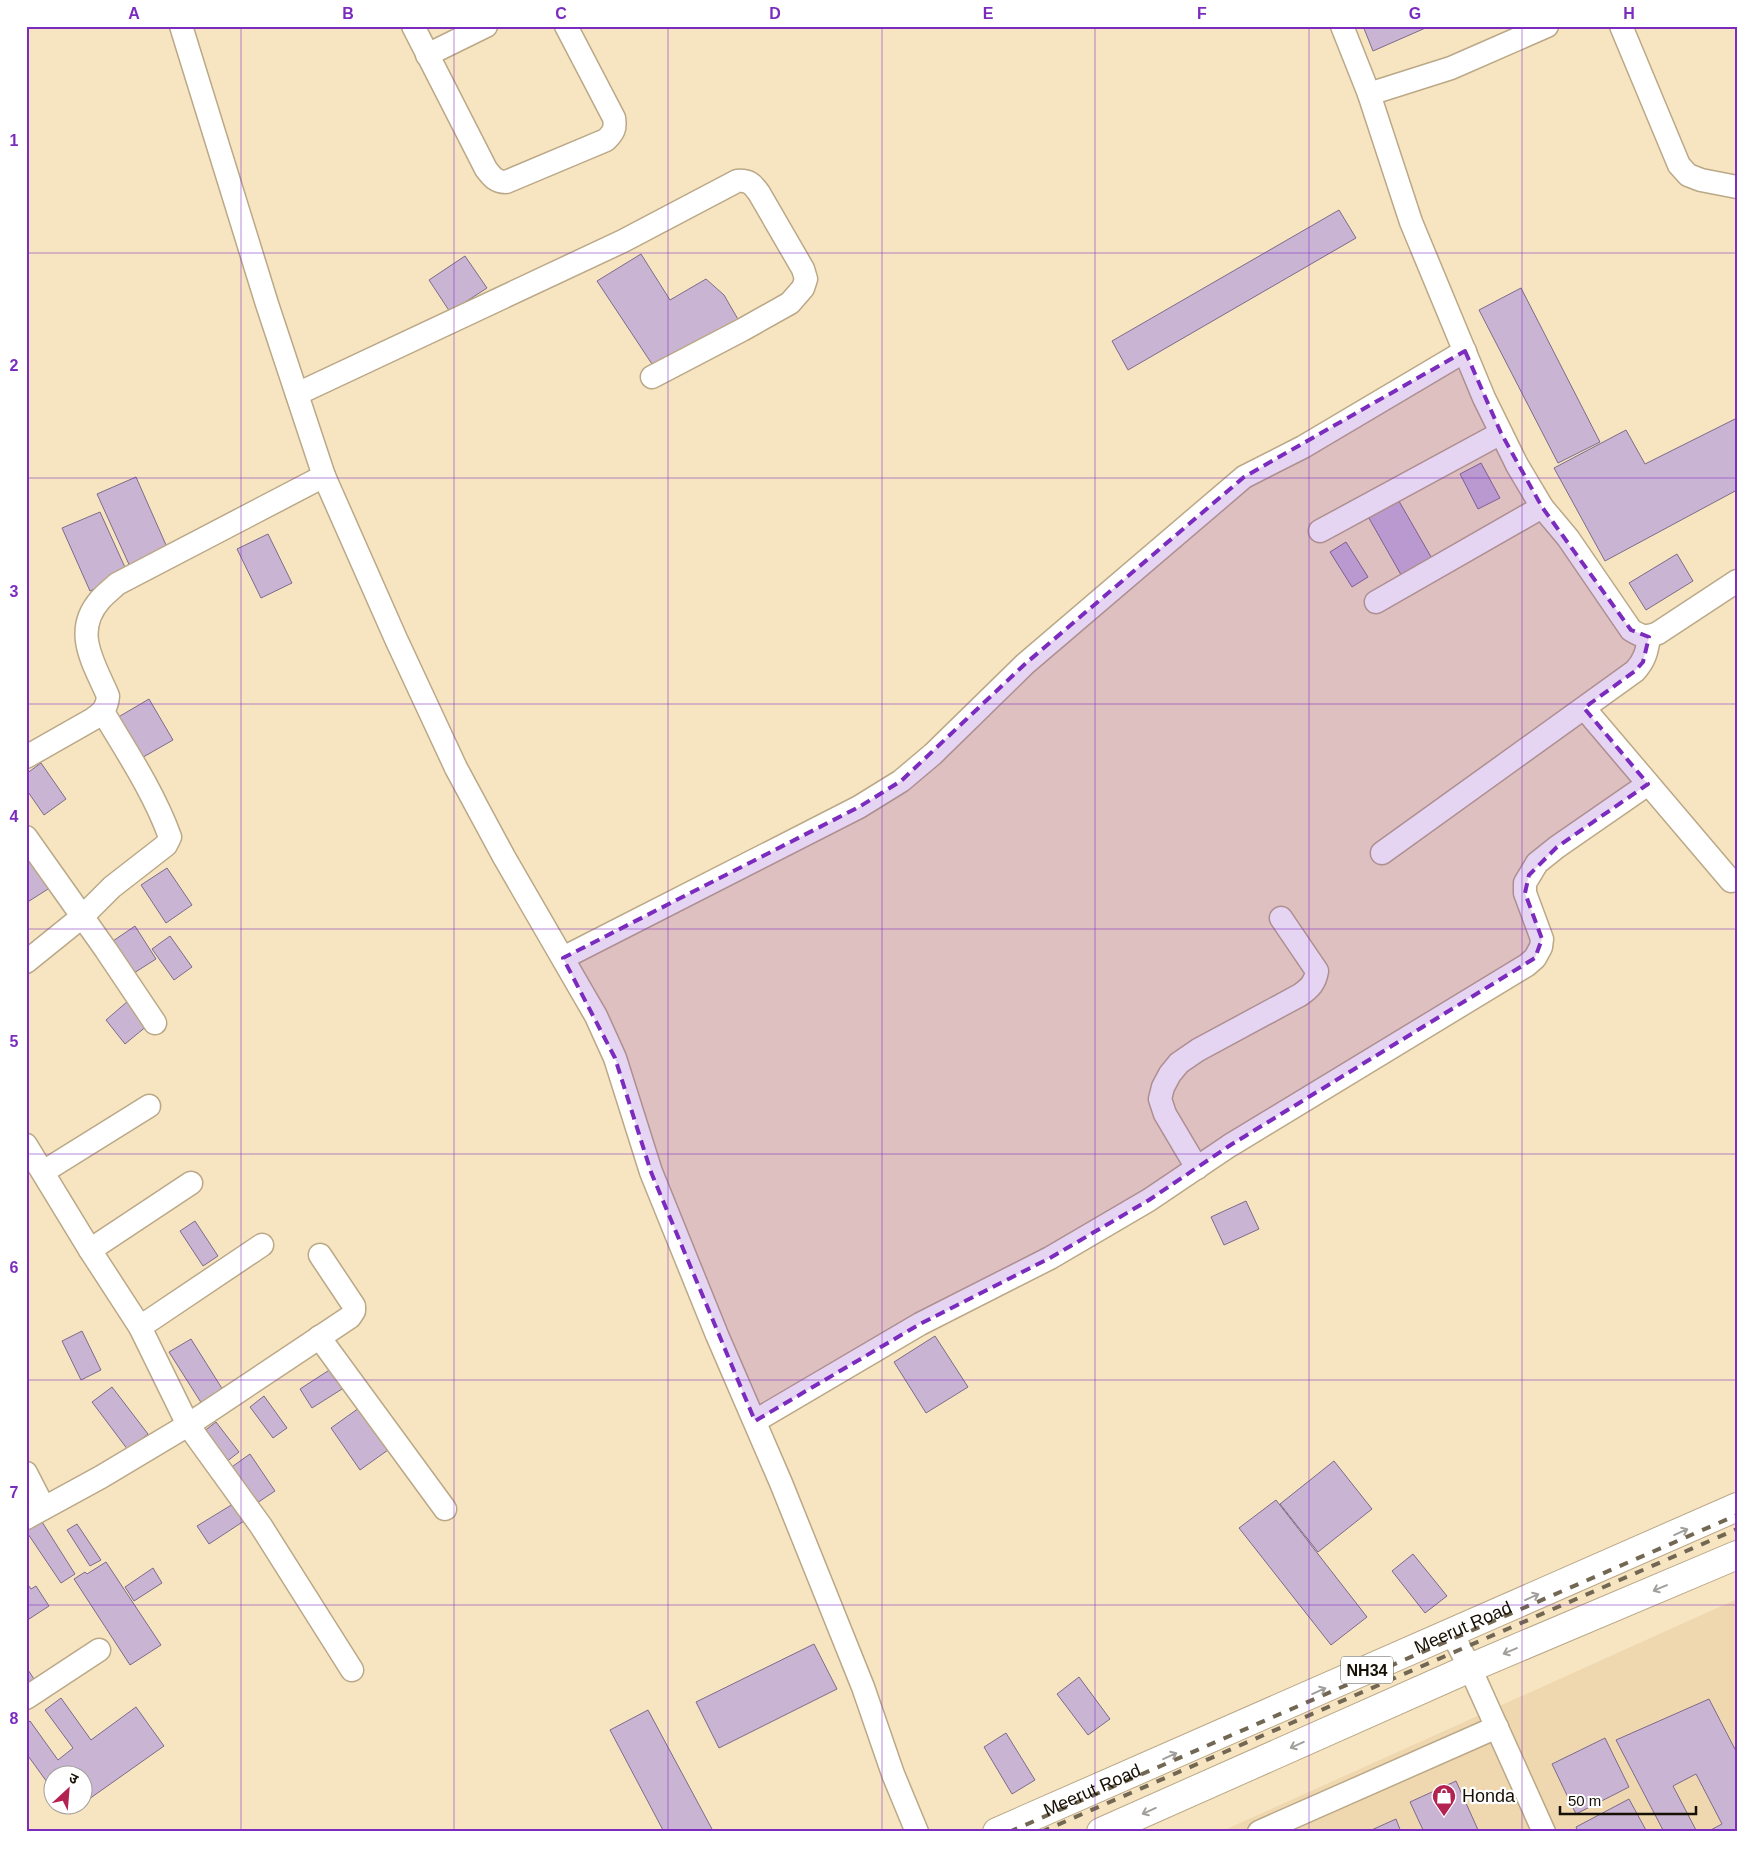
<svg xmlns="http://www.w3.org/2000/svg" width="1763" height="1858" font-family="Helvetica,'Noto Sans Devanagari',sans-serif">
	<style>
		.built { fill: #efd8b0 }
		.building { fill: #c9b4d4; stroke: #7d6b88 }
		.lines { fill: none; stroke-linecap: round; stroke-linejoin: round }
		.minor-casing { stroke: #baa887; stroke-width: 25 }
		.highway-casing { stroke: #baa887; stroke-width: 30 }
		.minor { stroke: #fff; stroke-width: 22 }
		.highway { stroke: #fff; stroke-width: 28 }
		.rail { stroke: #726752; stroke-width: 4; stroke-dasharray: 9 9; stroke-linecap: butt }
		.oneway { stroke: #a19f9b }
		.marked { fill: #7b2cbf; fill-opacity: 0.2; stroke: #7b2cbf; stroke-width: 4; stroke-dasharray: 10 6; stroke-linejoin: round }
		.grid { fill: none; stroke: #7b2cbf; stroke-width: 1; stroke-opacity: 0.55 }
		.labels { text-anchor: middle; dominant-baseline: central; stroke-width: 4.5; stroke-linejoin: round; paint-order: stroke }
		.shield { fill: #fff; stroke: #5b574f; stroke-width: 1 }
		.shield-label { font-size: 16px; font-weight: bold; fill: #150f04 }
		.street-label { font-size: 18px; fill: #150f04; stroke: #fff }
		.poi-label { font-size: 18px; fill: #150f04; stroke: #fff; text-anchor: start }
		.neatline { fill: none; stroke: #7b2cbf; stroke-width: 2 }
		.grid-label { font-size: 16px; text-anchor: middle; font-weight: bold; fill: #7b2cbf }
	</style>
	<rect width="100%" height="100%" fill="#f7e5c2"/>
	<path class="built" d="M 1737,1599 L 1737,1832 L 1220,1832 Z"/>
	<g class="building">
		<path d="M 1363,26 L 1430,26 L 1373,51 Z"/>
		<path d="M 1339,210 L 1356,238 L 1128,370 L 1112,341 Z"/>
		<path d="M 641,254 L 670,300 L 706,279 L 724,295 L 739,321 L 652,364 L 597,281 Z"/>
		<path d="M 465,256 L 487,288 L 450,312 L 429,280 Z"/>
		<path d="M 1521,288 L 1600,442 L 1558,463 L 1479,310 Z"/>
		<path d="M 1737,418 L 1737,490 L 1605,561 L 1554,468 L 1626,430 L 1645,464 Z"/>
		<path d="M 1481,463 L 1500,498 L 1478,509 L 1460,474 Z"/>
		<path d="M 136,477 L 170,554 L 132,571 L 97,494 Z"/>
		<path d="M 1396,496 L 1434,562 L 1404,580 L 1366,513 Z"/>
		<path d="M 100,512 L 128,574 L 90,591 L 62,528 Z"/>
		<path d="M 268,534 L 292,583 L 261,598 L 237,549 Z"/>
		<path d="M 1346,542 L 1368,577 L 1352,587 L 1330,552 Z"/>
		<path d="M 1677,554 L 1693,581 L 1646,610 L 1629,583 Z"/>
		<path d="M 149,699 L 173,740 L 138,760 L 115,719 Z"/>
		<path d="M 41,763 L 66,799 L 44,815 L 26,789 L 26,774 Z"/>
		<path d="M 26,850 L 56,884 L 26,903 Z"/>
		<path d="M 167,868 L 192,905 L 166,923 L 141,885 Z"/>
		<path d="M 135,926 L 156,959 L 134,973 L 113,941 Z"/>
		<path d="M 170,936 L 192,967 L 174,980 L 152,949 Z"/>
		<path d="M 128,1001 L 148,1025 L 125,1044 L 106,1020 Z"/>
		<path d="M 1246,1201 L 1259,1229 L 1224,1245 L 1211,1217 Z"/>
		<path d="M 195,1221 L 218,1256 L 203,1266 L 180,1231 Z"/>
		<path d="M 82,1331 L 101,1370 L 81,1380 L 62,1341 Z"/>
		<path d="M 935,1336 L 968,1387 L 926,1413 L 894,1362 Z"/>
		<path d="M 191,1339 L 223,1390 L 202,1404 L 169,1352 Z"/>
		<path d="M 337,1365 L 350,1384 L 312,1408 L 300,1389 Z"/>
		<path d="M 112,1387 L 148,1434 L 128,1450 L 92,1402 Z"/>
		<path d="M 264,1396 L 287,1428 L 273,1438 L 250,1407 Z"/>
		<path d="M 366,1403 L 395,1445 L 360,1470 L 331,1428 Z"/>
		<path d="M 216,1422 L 239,1452 L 221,1466 L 198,1436 Z"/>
		<path d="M 250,1454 L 275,1491 L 251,1507 L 226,1471 Z"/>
		<path d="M 1334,1461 L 1372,1509 L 1318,1552 L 1280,1504 Z"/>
		<path d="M 1276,1500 L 1367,1617 L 1331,1645 L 1239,1528 Z"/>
		<path d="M 233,1504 L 244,1521 L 209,1544 L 197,1526 Z"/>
		<path d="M 37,1514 L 75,1574 L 61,1583 L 26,1531 L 26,1521 Z"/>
		<path d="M 77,1524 L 101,1560 L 90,1566 L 67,1530 Z"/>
		<path d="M 1413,1554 L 1447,1596 L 1425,1613 L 1392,1571 Z"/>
		<path d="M 106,1562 L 161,1645 L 130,1665 L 74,1579 L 85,1572 L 87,1574 Z"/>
		<path d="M 153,1568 L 162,1583 L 134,1601 L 125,1587 Z"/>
		<path d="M 26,1582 L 31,1589 L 36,1586 L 49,1606 L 26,1621 Z"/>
		<path d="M 814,1644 L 837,1689 L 719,1748 L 696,1702 Z"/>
		<path d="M 26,1667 L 34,1679 L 26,1684 Z"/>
		<path d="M 1079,1677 L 1110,1719 L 1088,1735 L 1057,1694 Z"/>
		<path d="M 61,1698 L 91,1740 L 136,1707 L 164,1746 L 82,1804 L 82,1776 L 52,1776 L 52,1789 L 26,1753 L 26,1724 L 30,1721 L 58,1760 L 73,1748 L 45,1710 Z"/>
		<path d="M 1709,1699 L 1737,1753 L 1737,1832 L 1707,1832 L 1722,1824 L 1696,1774 L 1673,1786 L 1697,1832 L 1664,1832 L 1616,1740 Z"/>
		<path d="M 648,1710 L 712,1829 L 706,1832 L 664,1832 L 610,1730 Z"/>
		<path d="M 1006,1733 L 1035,1780 L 1012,1794 L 984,1747 Z"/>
		<path d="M 1605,1738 L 1629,1787 L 1576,1814 L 1552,1764 Z"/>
		<path d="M 1456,1781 L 1479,1832 L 1424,1832 L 1410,1802 Z"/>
		<path d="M 1629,1799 L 1647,1832 L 1578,1832 L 1576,1827 Z"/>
		<path d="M 64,1806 L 81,1806 L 70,1814 Z"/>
		<path d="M 1396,1819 L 1401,1832 L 1367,1832 Z"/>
	</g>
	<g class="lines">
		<g class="minor-casing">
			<g id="minor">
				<path d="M 181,26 L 267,304 L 324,476 L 396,639 L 456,768 L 504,857 L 596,1016 L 615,1058 L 651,1172 L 717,1335 L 781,1483 L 863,1687 L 893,1774 L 917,1832"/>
				<path d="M 413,26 L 486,169 C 492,177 496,182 506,182 L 606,140 C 613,133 616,129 614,118 L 566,26"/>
				<path d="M 1342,26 L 1369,94 L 1411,222 L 1484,398 L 1517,465 L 1542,507 L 1568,538 L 1631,630 C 1642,637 1647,638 1658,633 L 1737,581"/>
				<path d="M 1621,26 L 1679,165 L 1688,175 L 1701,180 L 1737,187"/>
				<path d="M 427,55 L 486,26"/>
				<path d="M 1369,94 L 1451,68 L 1547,26"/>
				<path d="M 297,394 L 623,241 L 737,181 C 748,180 752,183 759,193 L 803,269 L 806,279 L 803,288 L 790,303 L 742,330 L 652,377"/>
				<path d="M 1320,531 L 1501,433"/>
				<path d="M 1376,602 L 1542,507"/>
				<path d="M 1584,708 L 1731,881"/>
				<path d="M 26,757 L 93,719 C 103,712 107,708 108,696 C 94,663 72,632 100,600 C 105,594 112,589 117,584 L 324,476"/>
				<path d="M 26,837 L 106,950 L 155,1023"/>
				<path d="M 1382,853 L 1635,671 C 1645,660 1647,651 1649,637"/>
				<path d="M 563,958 L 859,807 L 901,781 L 933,754 L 1025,664 L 1244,477 L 1303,447 L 1465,351"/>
				<path d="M 26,962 L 83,916 L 112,887 L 166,845 L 170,837 C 154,793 127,752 103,712"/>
				<path d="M 26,1145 L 90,1250 L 140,1327 L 188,1425 L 261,1526 L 352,1670"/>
				<path d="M 1197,1168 L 1165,1114 L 1160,1099 L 1163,1087 L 1170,1074 L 1179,1063 L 1198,1050 L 1300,995 C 1310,988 1315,983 1317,971 L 1281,918"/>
				<path d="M 43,1172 L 149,1106"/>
				<path d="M 90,1250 L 191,1183"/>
				<path d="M 140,1327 L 262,1245"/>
				<path d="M 319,1337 L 445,1509"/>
				<path d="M 755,1421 L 920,1324 L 1050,1258 L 1149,1200 L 1229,1146 L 1527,965 L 1535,958 L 1541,947 L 1542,939 L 1525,893 L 1525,883 L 1537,863 L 1557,847 L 1648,784"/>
				<path d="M 26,1473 L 44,1508"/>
				<path d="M 26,1518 L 101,1477 L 188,1425 L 350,1317 L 354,1311 L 354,1306 L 320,1255"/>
				<path d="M 1452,1633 L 1470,1668 L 1544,1832"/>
				<path d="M 26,1698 L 99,1650"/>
				<path d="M 1259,1832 L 1497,1727"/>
			</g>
		</g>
		<g class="highway-casing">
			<g id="highway">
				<path id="s1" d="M 997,1832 L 1737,1507"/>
				<path d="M 1101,1832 L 1470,1668 L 1737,1555"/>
			</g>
		</g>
		<use href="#minor" class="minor"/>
		<use href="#highway" class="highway"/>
		<g class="rail">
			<path d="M 1009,1832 L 1737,1515"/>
			<path d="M 1041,1832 L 1737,1529"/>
		</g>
	</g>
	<defs><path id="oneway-shaft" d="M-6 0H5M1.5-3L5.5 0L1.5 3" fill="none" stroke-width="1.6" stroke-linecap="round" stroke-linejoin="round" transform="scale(1.25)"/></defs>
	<g class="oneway">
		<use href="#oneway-shaft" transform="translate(1681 1532) rotate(-24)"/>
		<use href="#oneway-shaft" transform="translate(1660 1588) rotate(157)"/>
		<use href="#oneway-shaft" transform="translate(1532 1597) rotate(-24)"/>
		<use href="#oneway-shaft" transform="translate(1510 1651) rotate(157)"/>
		<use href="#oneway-shaft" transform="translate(1319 1691) rotate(-24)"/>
		<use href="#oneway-shaft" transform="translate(1297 1745) rotate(156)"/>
		<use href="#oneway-shaft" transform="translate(1170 1756) rotate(-24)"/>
		<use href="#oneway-shaft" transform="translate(1149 1811) rotate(156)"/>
	</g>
	<path class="marked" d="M 1465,351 L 1501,433 L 1542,507 L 1631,630 L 1649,637 L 1643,662 L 1635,671 L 1584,708 L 1648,784 L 1557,847 L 1529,875 L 1525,893 L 1542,939 L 1535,958 L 1229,1146 L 1149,1200 L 1050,1258 L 920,1324 L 755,1421 L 651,1172 L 615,1058 L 563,958 L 859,807 L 901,781 L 1025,664 L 1244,477 Z"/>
	<path class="grid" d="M 241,26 L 241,1832M 454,26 L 454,1832M 668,26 L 668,1832M 882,26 L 882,1832M 1095,26 L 1095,1832M 1309,26 L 1309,1832M 1522,26 L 1522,1832M 26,253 L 1737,253M 26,478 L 1737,478M 26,704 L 1737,704M 26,929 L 1737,929M 26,1154 L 1737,1154M 26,1380 L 1737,1380M 26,1605 L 1737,1605"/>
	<defs>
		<g id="shop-pin" transform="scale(1.25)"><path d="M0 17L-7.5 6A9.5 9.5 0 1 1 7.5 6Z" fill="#b32351" stroke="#fff"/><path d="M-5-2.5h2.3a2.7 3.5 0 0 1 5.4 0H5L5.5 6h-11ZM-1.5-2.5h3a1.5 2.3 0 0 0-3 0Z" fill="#fff"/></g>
	</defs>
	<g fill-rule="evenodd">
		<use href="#shop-pin" x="1444" y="1796"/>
	</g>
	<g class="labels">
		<rect class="shield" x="1341" y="1656.5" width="52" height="27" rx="4"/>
		<g class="shield-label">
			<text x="1367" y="1670">NH34</text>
		</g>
		<g class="street-label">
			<text stroke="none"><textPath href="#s1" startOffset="509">Meerut Road</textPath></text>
			<text stroke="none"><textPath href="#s1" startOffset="104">Meerut Road</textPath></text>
		</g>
		<g class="poi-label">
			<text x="1462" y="1796">Honda</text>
		</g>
	</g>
	<rect width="1763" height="1858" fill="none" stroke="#ffffff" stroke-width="55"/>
	<g transform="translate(68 1790) rotate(26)"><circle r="24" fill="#ffffff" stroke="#a19f9b"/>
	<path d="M0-4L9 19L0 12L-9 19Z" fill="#b32351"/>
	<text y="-8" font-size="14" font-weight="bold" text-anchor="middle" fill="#150f04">उ</text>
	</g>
	<path d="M1560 1806v8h136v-8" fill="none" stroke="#150f04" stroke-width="2.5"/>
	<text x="1568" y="1806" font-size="15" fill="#150f04" stroke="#ffffff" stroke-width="4" paint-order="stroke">50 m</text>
	<rect x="28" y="28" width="1708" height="1802" class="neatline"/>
	<g class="grid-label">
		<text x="134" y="19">A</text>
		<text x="348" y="19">B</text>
		<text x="561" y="19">C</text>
		<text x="775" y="19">D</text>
		<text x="988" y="19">E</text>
		<text x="1202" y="19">F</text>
		<text x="1415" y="19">G</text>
		<text x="1629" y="19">H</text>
		<text x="14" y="146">1</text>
		<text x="14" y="371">2</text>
		<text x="14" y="597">3</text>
		<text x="14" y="822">4</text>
		<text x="14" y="1047">5</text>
		<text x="14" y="1273">6</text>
		<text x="14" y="1498">7</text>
		<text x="14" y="1724">8</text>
	</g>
</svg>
